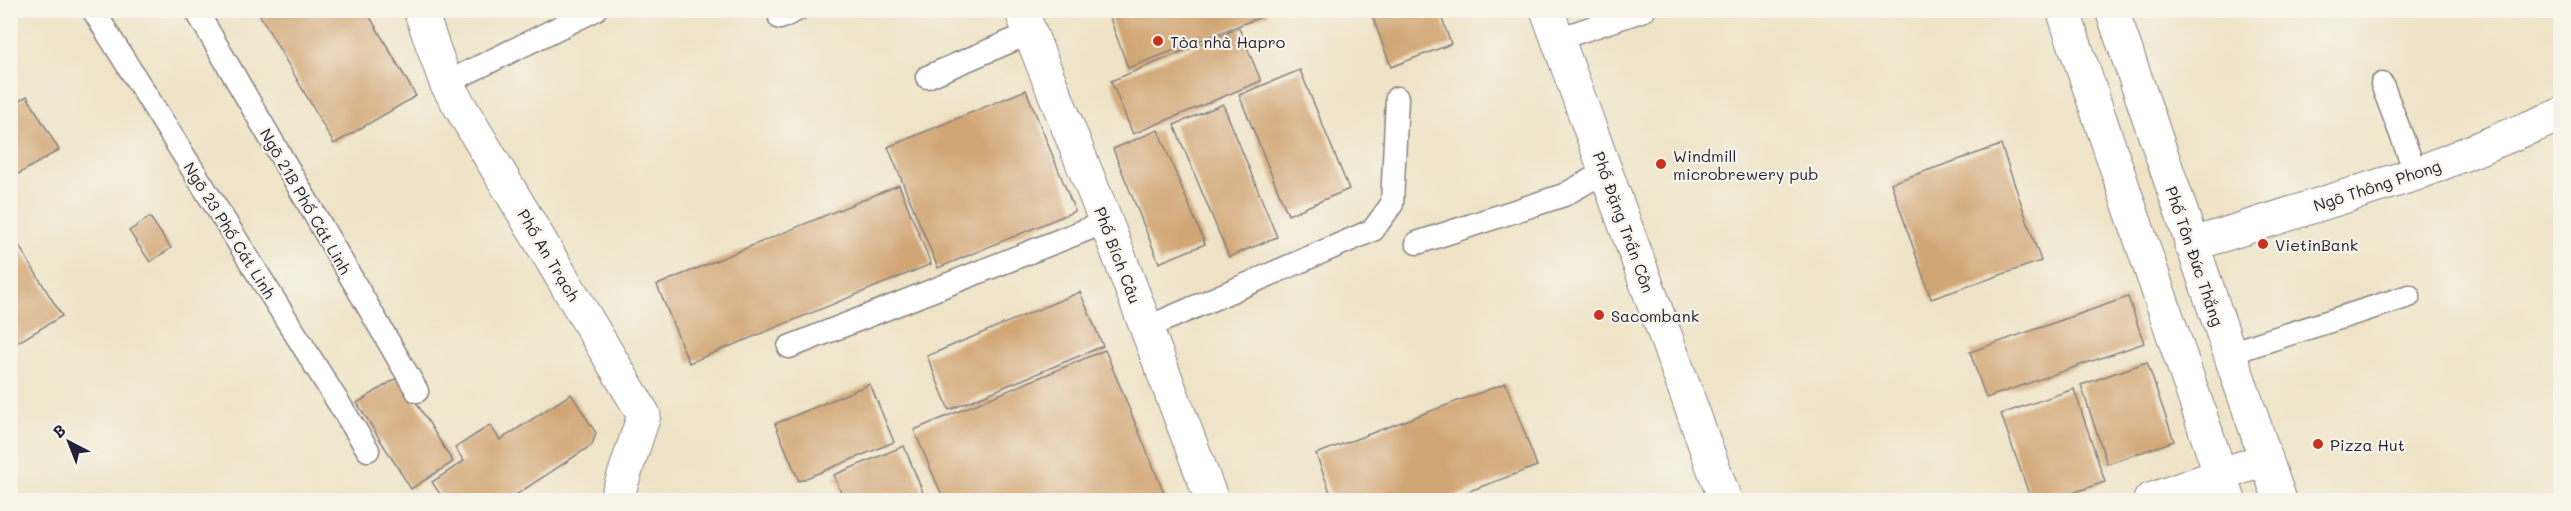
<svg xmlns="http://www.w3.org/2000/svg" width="2571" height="511" font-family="Mali,sans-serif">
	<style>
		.building { fill: #d1a674 }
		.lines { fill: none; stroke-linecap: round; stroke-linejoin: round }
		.service-casing { stroke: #888280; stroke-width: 25 }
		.minor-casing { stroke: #888280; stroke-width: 35 }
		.tertiary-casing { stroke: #888280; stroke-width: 35 }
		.secondary-casing { stroke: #888280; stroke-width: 35 }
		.service { stroke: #fff; stroke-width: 22 }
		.minor { stroke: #fff; stroke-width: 33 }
		.tertiary { stroke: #fff; stroke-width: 33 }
		.secondary { stroke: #fff; stroke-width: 33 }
		.poi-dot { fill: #c8321e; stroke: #f7f3e8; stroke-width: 2 }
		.labels { text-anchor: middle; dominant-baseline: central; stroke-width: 4.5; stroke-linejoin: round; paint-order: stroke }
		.poi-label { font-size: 16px; fill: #22223b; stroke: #f7f3e8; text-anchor: start }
		.street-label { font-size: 16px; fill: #22223b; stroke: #f7f3e8 }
	</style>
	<rect width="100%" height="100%" fill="#f7f3e8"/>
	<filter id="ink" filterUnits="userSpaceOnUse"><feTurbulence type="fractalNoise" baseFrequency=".0167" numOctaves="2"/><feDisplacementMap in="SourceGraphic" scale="12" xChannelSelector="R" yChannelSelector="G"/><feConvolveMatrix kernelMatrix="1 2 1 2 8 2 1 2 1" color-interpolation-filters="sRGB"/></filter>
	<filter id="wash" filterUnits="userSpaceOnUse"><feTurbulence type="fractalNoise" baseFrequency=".008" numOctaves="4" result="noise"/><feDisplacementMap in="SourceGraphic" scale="24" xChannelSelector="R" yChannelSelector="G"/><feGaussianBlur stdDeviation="1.35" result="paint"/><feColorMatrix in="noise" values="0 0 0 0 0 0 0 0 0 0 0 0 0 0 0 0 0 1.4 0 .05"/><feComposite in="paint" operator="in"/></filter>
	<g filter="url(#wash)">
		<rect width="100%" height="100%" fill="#eee3c6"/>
		<g id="blocks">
			<g class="building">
				<path d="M 257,10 L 366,10 L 416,96 L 334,144 Z"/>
				<path d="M 1107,10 L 1267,10 L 1269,14 L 1128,68 Z"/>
				<path d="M 1370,10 L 1439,10 L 1451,44 L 1391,67 Z"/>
				<path d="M 1239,28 L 1261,81 L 1133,134 L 1111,81 Z"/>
				<path d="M 1300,70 L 1349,189 L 1288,215 L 1239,95 Z"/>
				<path d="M 1026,90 L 1075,211 L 938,268 L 888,147 Z"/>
				<path d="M 27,96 L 59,150 L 10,179 L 10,106 Z"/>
				<path d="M 1223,104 L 1277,237 L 1229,257 L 1174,125 Z"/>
				<path d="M 1158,130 L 1205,244 L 1159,263 L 1113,149 Z"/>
				<path d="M 2001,145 L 2041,261 L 1931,299 L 1891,183 Z"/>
				<path d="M 899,185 L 931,264 L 689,363 L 657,285 Z"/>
				<path d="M 150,217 L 171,248 L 150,262 L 129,231 Z"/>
				<path d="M 10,231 L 62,316 L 10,347 Z"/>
				<path d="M 1080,292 L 1103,346 L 949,410 L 927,356 Z"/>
				<path d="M 2128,297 L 2144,343 L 1986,398 L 1970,352 Z"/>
				<path d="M 1105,350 L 1167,500 L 944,500 L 914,430 Z"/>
				<path d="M 2147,362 L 2174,441 L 2107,464 L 2081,385 Z"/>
				<path d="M 400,376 L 453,462 L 411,489 L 357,403 Z"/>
				<path d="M 1506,383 L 1537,466 L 1445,500 L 1333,500 L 1316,454 Z"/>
				<path d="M 870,384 L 894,442 L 799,481 L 775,424 Z"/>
				<path d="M 2074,389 L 2105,482 L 2052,500 L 2031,500 L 2001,414 Z"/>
				<path d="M 571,394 L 596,433 L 592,445 L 508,500 L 444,500 L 432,482 L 464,461 L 455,448 L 490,425 L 500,440 Z"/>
				<path d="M 904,446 L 926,500 L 844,500 L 834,475 Z"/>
				<path d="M 2453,496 L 2454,500 L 2438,500 Z"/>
			</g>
		</g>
	</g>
	<g filter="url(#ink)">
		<use href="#blocks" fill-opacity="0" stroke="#888280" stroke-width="1.5"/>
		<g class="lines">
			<g class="service-casing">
				<g id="service">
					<path d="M 93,10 L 368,450"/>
					<path d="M 196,10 L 417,391"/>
					<path d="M 780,18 L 797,10"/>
					<path d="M 1558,39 L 1644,10"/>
					<path d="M 927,77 L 1030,33"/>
					<path d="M 446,83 L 595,10"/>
					<path d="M 2382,84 L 2416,174"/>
					<path d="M 1417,243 L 1564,195 L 1606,171"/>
					<path d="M 1146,328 L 1373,230 L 1392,204 L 1397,98"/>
					<path d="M 789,347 L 1106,222"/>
					<path d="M 2229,353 L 2409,296"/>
				</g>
			</g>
			<g class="minor-casing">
				<g id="minor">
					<path d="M 1021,10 L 1106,222 L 1212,500"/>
					<path d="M 1547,10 L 1725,500"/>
					<path d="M 2191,245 L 2416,174 L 2560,115"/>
					<path d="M 2150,500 L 2266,459"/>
				</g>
			</g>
			<g class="tertiary-casing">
				<path id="tertiary" d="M 420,10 L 446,83 L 644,415 L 616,500"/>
			</g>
			<g class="secondary-casing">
				<g id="secondary">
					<path d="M 2063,10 L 2229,500"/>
					<path d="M 2112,10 L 2280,500"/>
				</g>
			</g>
			<use href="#service" class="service"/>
			<use href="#minor" class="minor"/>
			<use href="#tertiary" class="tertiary"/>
			<use href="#secondary" class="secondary"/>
		</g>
	</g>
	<g class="poi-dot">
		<circle cx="1158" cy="41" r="6"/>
		<circle cx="1661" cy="164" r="6"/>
		<circle cx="2263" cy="244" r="6"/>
		<circle cx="1599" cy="315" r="6"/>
		<circle cx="2318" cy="444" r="6"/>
	</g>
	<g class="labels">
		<g class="poi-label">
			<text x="1170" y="41">Tòa nhà Hapro</text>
			<text x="1673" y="155">Windmill<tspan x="1673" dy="18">microbrewery pub</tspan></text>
			<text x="2275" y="244">VietinBank</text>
			<text x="1611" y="315">Sacombank</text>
			<text x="2330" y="444">Pizza Hut</text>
		</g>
		<g class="street-label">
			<text transform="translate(2377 185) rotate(-18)">Ngõ Thông Phong</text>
			<text transform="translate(306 201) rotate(60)">Ngõ 21B Phố Cát Linh</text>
			<text transform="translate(1624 222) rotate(70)">Phố Đặng Trần Côn</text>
			<text transform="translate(230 230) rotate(58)">Ngõ 23 Phố Cát Linh</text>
			<text transform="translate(549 255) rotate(59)">Phố An Trạch</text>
			<text transform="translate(1118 255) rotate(69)">Phố Bích Câu</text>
			<text transform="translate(2195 256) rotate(71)">Phố Tôn Đức Thắng</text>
		</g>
	</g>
	<rect width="2571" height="511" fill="none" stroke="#f7f3e8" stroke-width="36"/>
	<g transform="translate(69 442) rotate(318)" stroke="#f7f3e8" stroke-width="4.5" paint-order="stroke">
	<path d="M0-4.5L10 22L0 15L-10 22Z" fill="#22223b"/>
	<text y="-9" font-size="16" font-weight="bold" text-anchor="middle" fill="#22223b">B</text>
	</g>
</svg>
